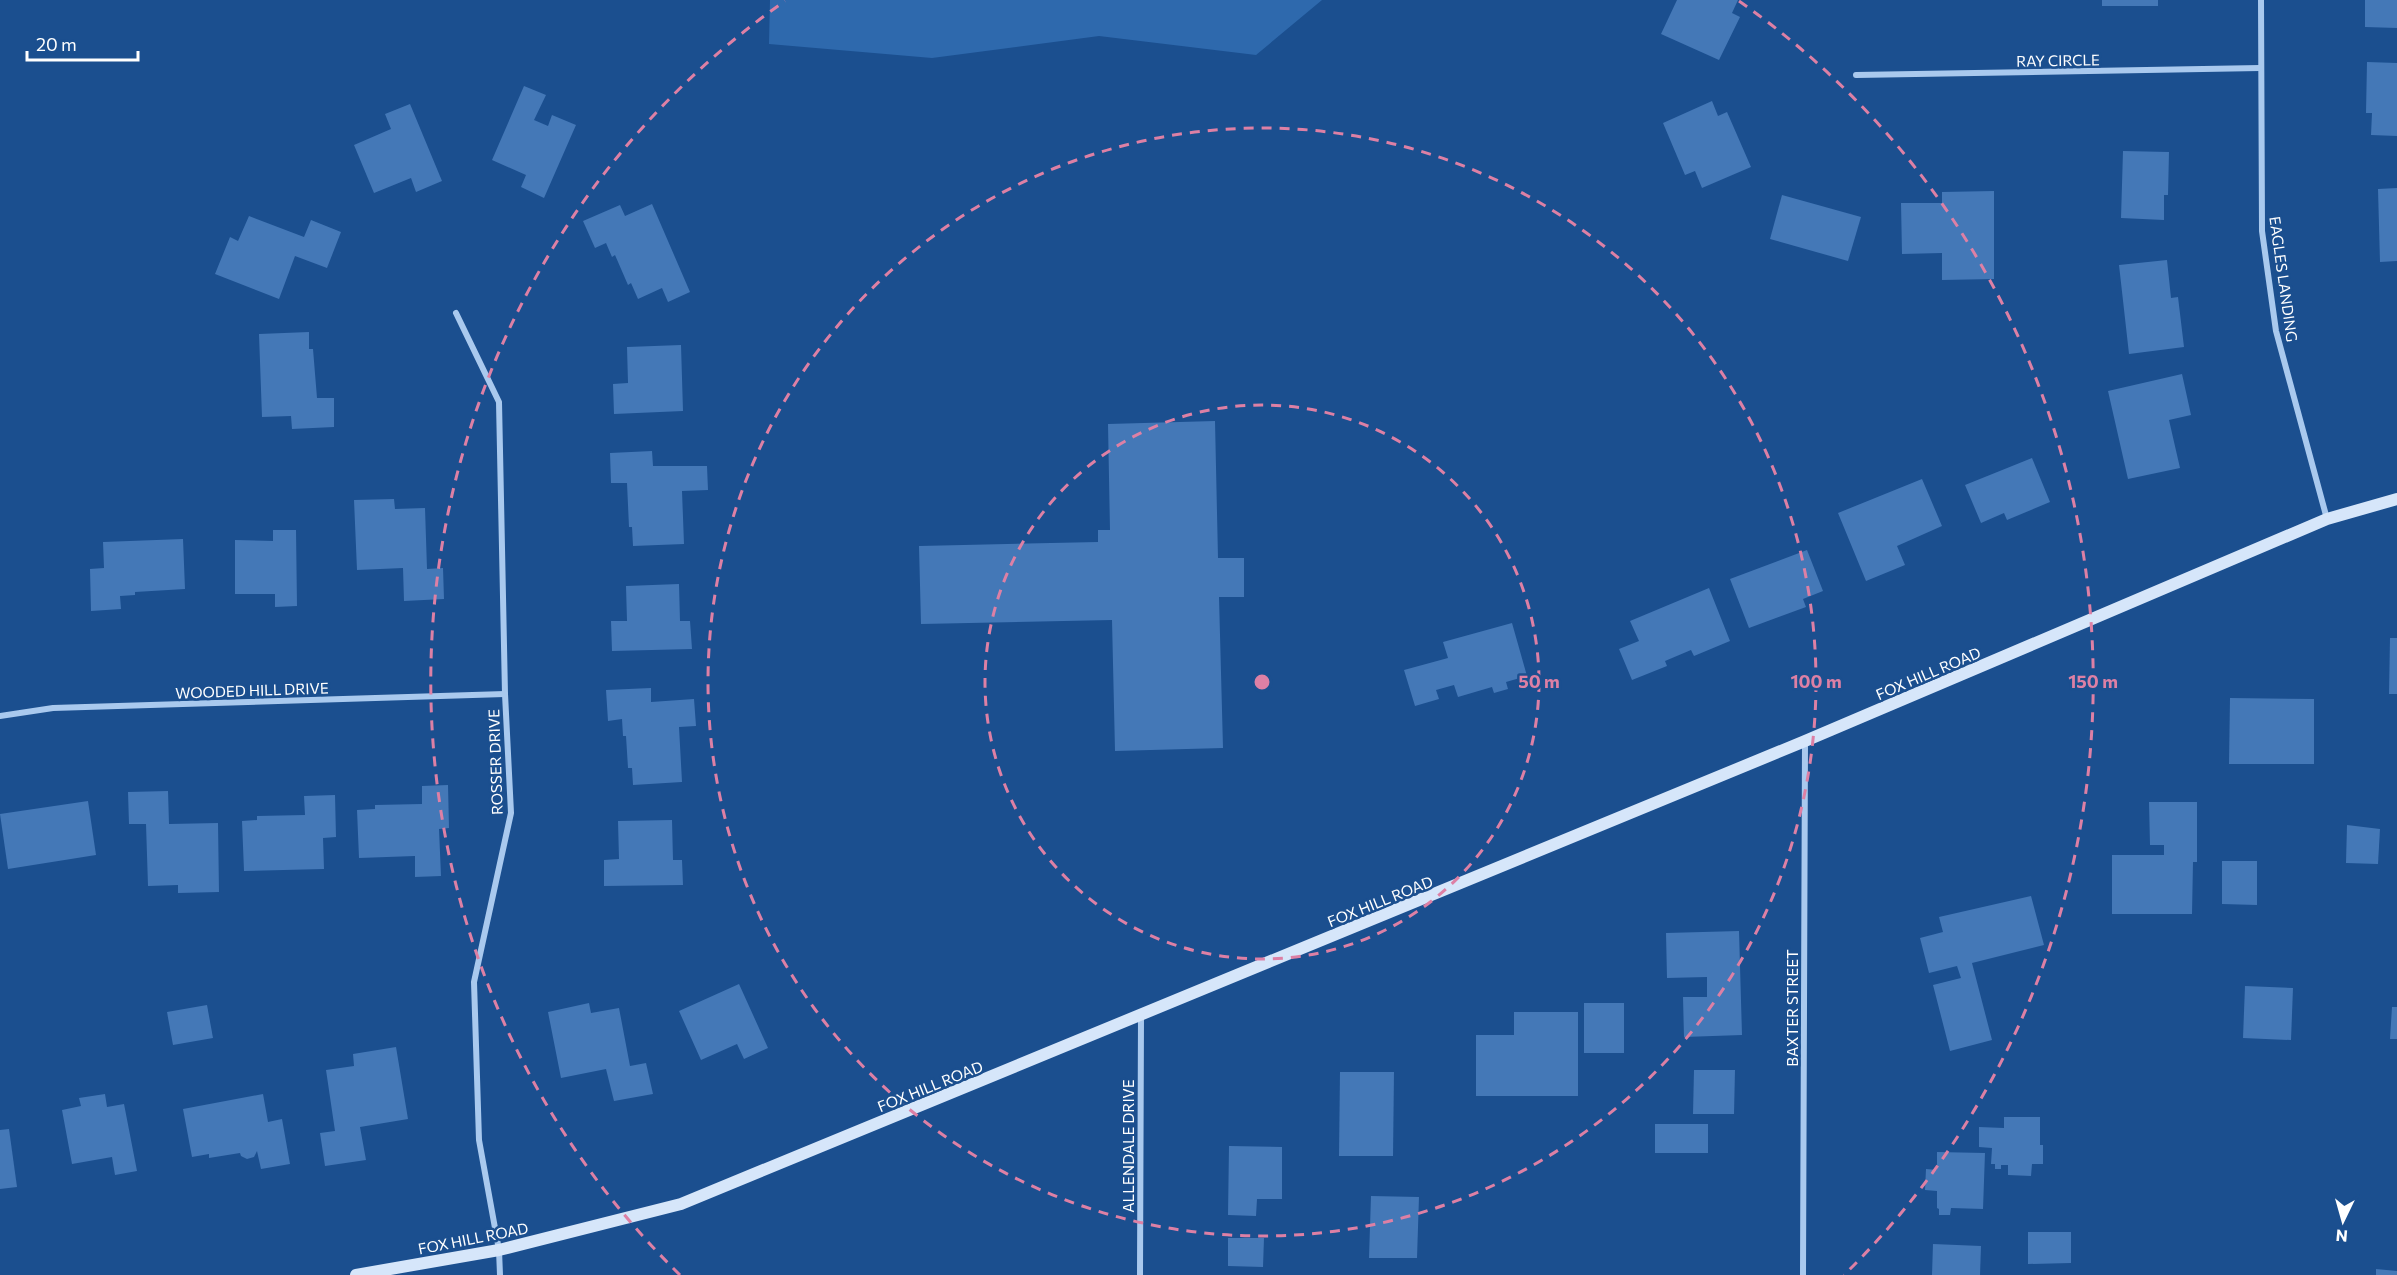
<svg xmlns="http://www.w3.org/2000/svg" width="2397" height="1275" font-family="Commissioner,sans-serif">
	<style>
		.green { fill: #2e69ad }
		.building { fill: #4478b7 }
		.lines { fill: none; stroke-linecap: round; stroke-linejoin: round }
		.minor { stroke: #a9c9ee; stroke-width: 6 }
		.secondary { stroke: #d6e6fa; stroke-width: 12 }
		.ring { fill: none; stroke: #dd80a5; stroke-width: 3; stroke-dasharray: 10 8 }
		.labels { text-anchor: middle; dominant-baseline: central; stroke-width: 5; stroke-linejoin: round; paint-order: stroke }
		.street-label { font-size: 15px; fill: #fff; stroke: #1b4f8f }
		.centre { fill: #dd80a5; stroke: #1b4f8f; stroke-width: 3 }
		.ring-label { font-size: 18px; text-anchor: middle; font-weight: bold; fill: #dd80a5; stroke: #1b4f8f; stroke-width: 5; stroke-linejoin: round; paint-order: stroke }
	</style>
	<rect width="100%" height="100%" fill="#1b4f8f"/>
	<path class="green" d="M 770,0 L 1322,0 L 1256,55 L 1099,36 L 932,58 L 769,44 Z"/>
	<g class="building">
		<path d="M 1677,0 L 1738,0 L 1732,13 L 1740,17 L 1719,60 L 1661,34 Z"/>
		<rect x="2102" y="0" width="56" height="6"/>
		<path d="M 2365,0 L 2397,0 L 2397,28 L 2365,27 Z"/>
		<path d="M 2367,62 L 2397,63 L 2397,136 L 2371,135 L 2372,113 L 2366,113 Z"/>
		<path d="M 524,86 L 546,95 L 534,120 L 548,126 L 552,115 L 576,125 L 544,198 L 521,187 L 526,175 L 492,160 Z"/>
		<path d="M 1712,101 L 1718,116 L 1727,112 L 1751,167 L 1702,188 L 1695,171 L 1685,175 L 1663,123 Z"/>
		<path d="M 410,104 L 442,181 L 416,192 L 411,178 L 374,193 L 354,145 L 391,129 L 385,114 Z"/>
		<path d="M 2123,151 L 2169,152 L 2168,195 L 2164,195 L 2164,220 L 2121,218 Z"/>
		<path d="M 2397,188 L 2397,261 L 2380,262 L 2378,189 Z"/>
		<path d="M 1994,191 L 1994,279 L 1942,280 L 1942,253 L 1902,254 L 1901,203 L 1942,203 L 1942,192 Z"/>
		<path d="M 1782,195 L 1861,217 L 1848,261 L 1770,239 Z"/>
		<path d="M 652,204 L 690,292 L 668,302 L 662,288 L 638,299 L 631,283 L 628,285 L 615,255 L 612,257 L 606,243 L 595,248 L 583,221 L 620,205 L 625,216 Z"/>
		<path d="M 249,216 L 304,237 L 311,220 L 341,232 L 327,268 L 295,256 L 279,299 L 215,274 L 230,237 L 238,241 Z"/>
		<path d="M 2167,260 L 2171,298 L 2178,297 L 2184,347 L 2129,354 L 2119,265 Z"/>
		<path d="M 309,332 L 309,349 L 313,349 L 317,398 L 334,398 L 334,427 L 292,429 L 291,416 L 262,417 L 259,334 Z"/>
		<path d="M 681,345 L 683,411 L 614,414 L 613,384 L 628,383 L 627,347 Z"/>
		<path d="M 2182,374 L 2191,415 L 2169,420 L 2180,468 L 2128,479 L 2108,391 Z"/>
		<path d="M 1215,421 L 1218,558 L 1244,558 L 1244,597 L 1219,597 L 1223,748 L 1115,751 L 1112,620 L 921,624 L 919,546 L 1098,542 L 1098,530 L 1110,530 L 1108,424 Z"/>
		<path d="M 652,451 L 653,466 L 707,466 L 708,490 L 682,491 L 684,544 L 633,546 L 632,527 L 629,527 L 627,483 L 611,483 L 610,453 Z"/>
		<path d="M 2032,458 L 2050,502 L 2007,520 L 2004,513 L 1981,523 L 1965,485 Z"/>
		<path d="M 1922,479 L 1942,526 L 1897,546 L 1905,565 L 1866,581 L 1838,513 Z"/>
		<path d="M 394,499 L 395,509 L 425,508 L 427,569 L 443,568 L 444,599 L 404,601 L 403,568 L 357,570 L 354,500 Z"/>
		<path d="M 273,530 L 296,530 L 297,606 L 275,607 L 275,594 L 235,594 L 235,540 L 273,541 Z"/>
		<path d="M 183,539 L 185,589 L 135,592 L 135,595 L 120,596 L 121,609 L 91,611 L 90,569 L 104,568 L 103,542 Z"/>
		<path d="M 1807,550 L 1823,591 L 1803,599 L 1806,607 L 1749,628 L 1730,579 Z"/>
		<path d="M 679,584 L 680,621 L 690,621 L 692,649 L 612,651 L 611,621 L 627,621 L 626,586 Z"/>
		<path d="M 1709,588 L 1730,641 L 1694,656 L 1691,650 L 1665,661 L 1667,666 L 1632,680 L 1619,649 L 1639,641 L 1630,621 Z"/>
		<path d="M 1512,623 L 1527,676 L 1506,682 L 1508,689 L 1494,693 L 1492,687 L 1458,697 L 1454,685 L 1436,690 L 1439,699 L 1415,706 L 1404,670 L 1448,658 L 1443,642 Z"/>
		<path d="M 2390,638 L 2397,638 L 2397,694 L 2389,694 Z"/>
		<path d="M 651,688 L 651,702 L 694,699 L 696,726 L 679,727 L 682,782 L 633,785 L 632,768 L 628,768 L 626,736 L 623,736 L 622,719 L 608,721 L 606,690 Z"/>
		<path d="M 2230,698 L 2314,699 L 2314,764 L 2229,764 Z"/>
		<path d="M 448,785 L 449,828 L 439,829 L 441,876 L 415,877 L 415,856 L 359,858 L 357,810 L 375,809 L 375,805 L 422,804 L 422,786 Z"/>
		<path d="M 168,791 L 169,824 L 218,823 L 219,892 L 178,893 L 178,885 L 148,886 L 146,824 L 129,824 L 128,792 Z"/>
		<path d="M 335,795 L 336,837 L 323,838 L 324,869 L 244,871 L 242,821 L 257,820 L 257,816 L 305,815 L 304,796 Z"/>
		<path d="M 88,801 L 96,855 L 8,869 L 0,814 Z"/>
		<path d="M 2149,802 L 2197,802 L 2197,862 L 2193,862 L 2192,914 L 2112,914 L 2112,855 L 2164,855 L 2164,845 L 2150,845 Z"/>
		<path d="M 672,820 L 673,860 L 682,860 L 683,885 L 604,886 L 604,860 L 619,859 L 618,821 Z"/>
		<path d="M 2347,825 L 2380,829 L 2378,864 L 2346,863 Z"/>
		<path d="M 2222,861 L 2257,861 L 2257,905 L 2222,904 Z"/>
		<path d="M 2031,896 L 2044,945 L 1972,963 L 1992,1040 L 1950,1051 L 1933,985 L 1961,978 L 1957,966 L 1929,973 L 1920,938 L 1943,932 L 1939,917 Z"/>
		<path d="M 1739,931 L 1742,1035 L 1684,1037 L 1683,997 L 1707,997 L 1707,977 L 1667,978 L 1666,933 Z"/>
		<path d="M 739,984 L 768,1048 L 744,1059 L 737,1044 L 701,1060 L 679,1011 Z"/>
		<path d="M 2245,986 L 2293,988 L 2291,1040 L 2243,1038 Z"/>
		<path d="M 589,1003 L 591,1013 L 619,1008 L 630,1066 L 646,1063 L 653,1094 L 614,1101 L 606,1069 L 561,1078 L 548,1012 Z"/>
		<rect x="1584" y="1003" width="40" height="50"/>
		<path d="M 207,1005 L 213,1038 L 173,1045 L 167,1012 Z"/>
		<path d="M 2392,1007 L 2397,1007 L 2397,1039 L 2390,1039 Z"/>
		<path d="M 1514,1012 L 1578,1012 L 1578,1096 L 1476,1096 L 1476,1035 L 1514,1035 Z"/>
		<path d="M 396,1047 L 408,1119 L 360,1127 L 366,1160 L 325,1166 L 320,1133 L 335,1131 L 326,1070 L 354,1066 L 353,1054 Z"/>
		<path d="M 1694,1070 L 1735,1070 L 1734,1114 L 1693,1114 Z"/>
		<path d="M 1340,1072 L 1394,1072 L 1393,1156 L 1339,1156 Z"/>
		<path d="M 105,1094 L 107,1107 L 124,1104 L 137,1171 L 115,1175 L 112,1157 L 72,1164 L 62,1110 L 81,1106 L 79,1098 Z"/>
		<path d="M 263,1094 L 268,1122 L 282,1119 L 290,1164 L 261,1169 L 257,1151 L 254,1157 L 247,1159 L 241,1156 L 240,1153 L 209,1158 L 209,1154 L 192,1157 L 183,1109 Z"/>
		<path d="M 2004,1117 L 2040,1117 L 2040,1145 L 2043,1145 L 2043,1164 L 2032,1164 L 2031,1176 L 2008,1175 L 2008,1165 L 2001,1165 L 2001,1169 L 1995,1169 L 1995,1164 L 1991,1164 L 1992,1148 L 1979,1147 L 1979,1127 L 2004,1128 Z"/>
		<rect x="1655" y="1124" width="53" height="29"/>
		<path d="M 9,1129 L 17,1187 L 0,1189 L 0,1130 Z"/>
		<path d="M 1229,1146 L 1282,1147 L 1282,1199 L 1257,1199 L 1256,1216 L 1228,1215 Z"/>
		<path d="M 1937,1152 L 1985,1153 L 1983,1209 L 1951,1208 L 1950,1215 L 1939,1215 L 1939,1209 L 1937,1208 L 1937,1191 L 1925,1190 L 1926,1169 L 1937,1170 Z"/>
		<path d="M 1371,1196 L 1419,1197 L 1417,1258 L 1369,1258 Z"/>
		<path d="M 2028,1232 L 2071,1232 L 2071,1263 L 2028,1264 Z"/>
		<path d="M 1228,1238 L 1264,1238 L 1263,1267 L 1228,1266 Z"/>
		<path d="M 1933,1244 L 1981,1246 L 1980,1275 L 1932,1275 Z"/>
		<path d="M 2376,1269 L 2397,1271 L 2397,1275 L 2376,1275 Z"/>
	</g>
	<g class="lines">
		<g class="minor">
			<path d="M 2261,0 L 2262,231 L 2276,331 L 2327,519"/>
			<path d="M 1856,75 L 2260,68"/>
			<path d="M 456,313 L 499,402 L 505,694 L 511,813 L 474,982 L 479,1140 L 499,1250 L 500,1275"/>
			<path d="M 0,716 L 53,708 L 505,694"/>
			<path d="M 1140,1275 L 1141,1017"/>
			<path d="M 1803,1275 L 1805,742"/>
		</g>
		<path class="secondary" d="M 356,1275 L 499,1250 L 681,1204 L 1805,741 L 2327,519 L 2397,499"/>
	</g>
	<g class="ring">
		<circle cx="1262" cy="682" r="277"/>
		<circle cx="1262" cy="682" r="554"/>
		<path d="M680 1275A831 831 0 0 1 785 1M1739 1A831 831 0 0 1 1844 1275"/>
	</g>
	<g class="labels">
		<g class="street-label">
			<text transform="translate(2058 60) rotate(-1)">RAY CIRCLE</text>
			<text transform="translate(2284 279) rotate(82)">EAGLES LANDING</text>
			<text transform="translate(1928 673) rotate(-23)">FOX HILL ROAD</text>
			<text transform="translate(252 690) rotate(-2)">WOODED HILL DRIVE</text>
			<text transform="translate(495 762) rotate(-92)">ROSSER DRIVE</text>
			<text transform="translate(1380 901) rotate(-22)">FOX HILL ROAD</text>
			<text transform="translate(1792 1008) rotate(-90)">BAXTER STREET</text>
			<text transform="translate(930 1086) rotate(-22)">FOX HILL ROAD</text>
			<text transform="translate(1128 1146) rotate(-90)">ALLENDALE DRIVE</text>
			<text transform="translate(473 1238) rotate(-11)">FOX HILL ROAD</text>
		</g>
	</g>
	<circle cx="1262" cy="682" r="9" class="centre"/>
	<g class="ring-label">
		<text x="1539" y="688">50 m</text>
		<text x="1816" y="688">100 m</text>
		<text x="2093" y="688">150 m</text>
	</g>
	<g transform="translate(2343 1221) rotate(185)" stroke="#1b4f8f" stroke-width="4.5" paint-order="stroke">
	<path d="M0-4.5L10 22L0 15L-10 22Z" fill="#ffffff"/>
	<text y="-9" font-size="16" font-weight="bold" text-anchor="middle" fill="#ffffff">N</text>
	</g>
	<path d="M27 51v9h111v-9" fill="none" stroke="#ffffff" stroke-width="3"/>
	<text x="36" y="51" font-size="18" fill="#ffffff" stroke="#1b4f8f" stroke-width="4.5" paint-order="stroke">20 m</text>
</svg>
